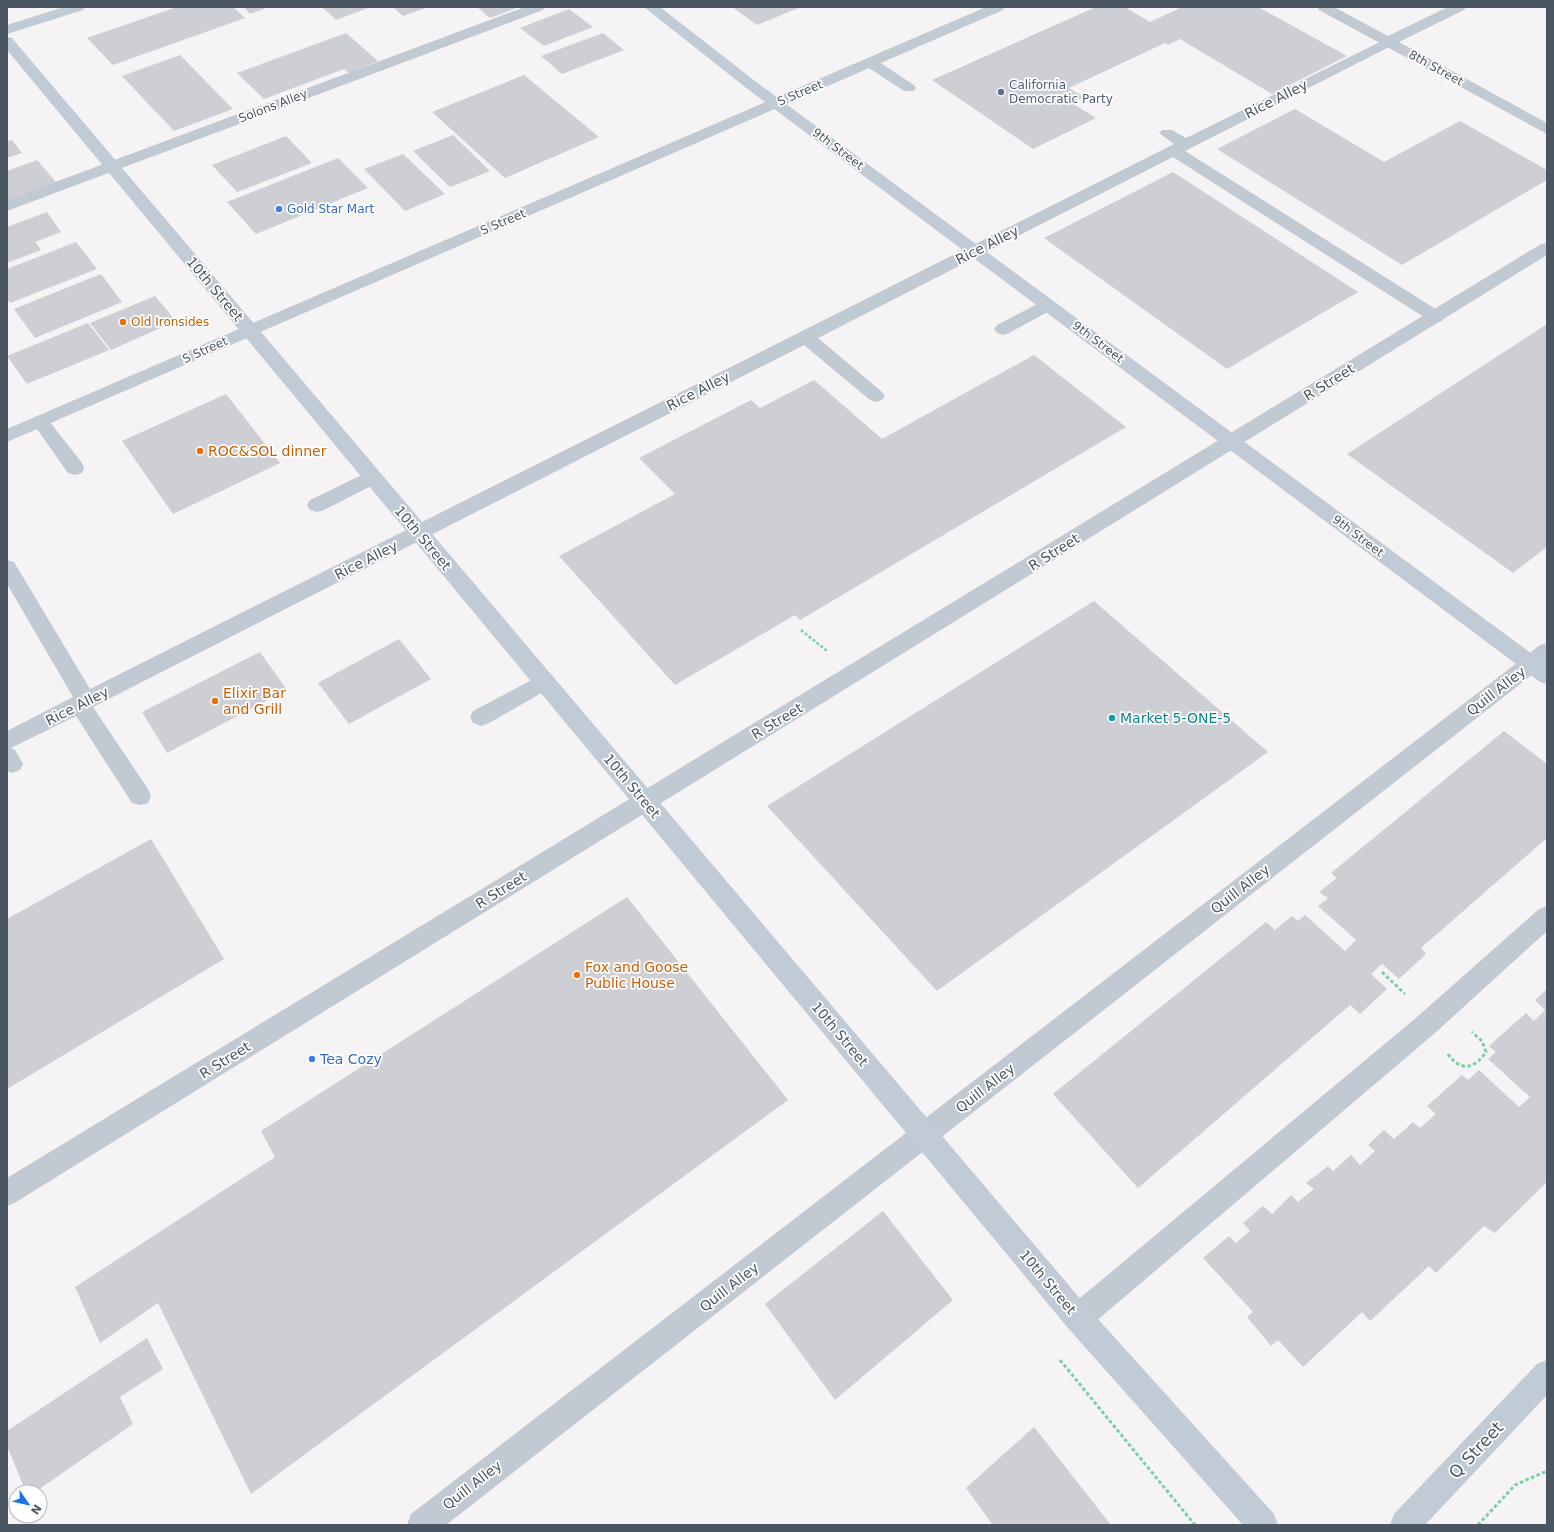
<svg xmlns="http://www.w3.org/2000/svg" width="1554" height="1532" font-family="'DejaVu Sans',sans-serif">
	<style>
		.building { fill: #cdcfd5 }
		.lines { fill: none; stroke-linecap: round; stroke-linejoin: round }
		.path-far1 { stroke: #7ad0a6; stroke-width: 2.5; stroke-dasharray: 3 2; stroke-linecap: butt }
		.path { stroke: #7ad0a6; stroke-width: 3; stroke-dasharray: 3.5 2.5; stroke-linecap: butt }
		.lane { fill: #c1cad2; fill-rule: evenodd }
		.street { fill: #c1cad2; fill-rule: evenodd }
		.secondary { fill: #c1cbd6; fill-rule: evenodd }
		.service-dot { fill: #5c6f8a; stroke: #fff; stroke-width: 1.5 }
		.shop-dot { fill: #3f7fe0; stroke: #fff; stroke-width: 1.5 }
		.food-dot { fill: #e8710a; stroke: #fff; stroke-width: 1.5 }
		.culture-dot { fill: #0f9aa8; stroke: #fff; stroke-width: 1.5 }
		.labels { text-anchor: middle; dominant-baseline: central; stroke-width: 3.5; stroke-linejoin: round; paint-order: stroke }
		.far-street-label { font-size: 12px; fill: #4a5661; stroke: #fff }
		.far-service-label { font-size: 12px; fill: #4e5e75; stroke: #fff; text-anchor: start }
		.far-shop-label { font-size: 12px; fill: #366cbe; stroke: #fff; text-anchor: start }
		.far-food-label { font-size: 12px; fill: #c56008; stroke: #fff; text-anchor: start }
		.street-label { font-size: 14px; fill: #4a5661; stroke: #fff }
		.food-label { font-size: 14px; fill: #c56008; stroke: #fff; text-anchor: start }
		.culture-label { font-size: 14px; fill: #0d838f; stroke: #fff; text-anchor: start }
		.shop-label { font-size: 14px; fill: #366cbe; stroke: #fff; text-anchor: start }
		.near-street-label { font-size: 17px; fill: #4a5661; stroke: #fff }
	</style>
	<rect width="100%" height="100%" fill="#f5f3f3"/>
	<g class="building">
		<path d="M 177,7 L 233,7 L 245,18 L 113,65 L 87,38 Z"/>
		<path d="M 244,7 L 269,7 L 250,14 Z"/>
		<path d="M 322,7 L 371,7 L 336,20 Z"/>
		<path d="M 393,7 L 429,7 L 403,16 Z"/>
		<path d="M 477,7 L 519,7 L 490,18 Z"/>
		<path d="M 732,7 L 801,7 L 757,25 Z"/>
		<path d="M 1096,7 L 1125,7 L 1150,22 L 1182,7 L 1258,7 L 1347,56 L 1272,94 L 1180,39 L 1168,45 L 1165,43 L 1069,88 L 1084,97 L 1072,103 L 1096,118 L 1033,149 L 932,80 Z"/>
		<path d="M 569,9 L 593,27 L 544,46 L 520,28 Z"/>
		<path d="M 346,33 L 378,61 L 349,73 L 344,69 L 264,99 L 237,73 Z"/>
		<path d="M 603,33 L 624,50 L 562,74 L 541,56 Z"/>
		<path d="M 180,55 L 233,109 L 174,131 L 122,76 Z"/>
		<path d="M 524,75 L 599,137 L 505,178 L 432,112 Z"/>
		<path d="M 1295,109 L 1384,162 L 1460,121 L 1547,170 L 1547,180 L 1402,265 L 1217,149 Z"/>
		<path d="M 453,135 L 490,171 L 450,187 L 413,151 Z"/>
		<path d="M 286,136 L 312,163 L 237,192 L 212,165 Z"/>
		<path d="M 12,140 L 22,153 L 7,158 L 7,141 Z"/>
		<path d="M 403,154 L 445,194 L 405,211 L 364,169 Z"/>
		<path d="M 338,158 L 368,188 L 256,234 L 227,202 Z"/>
		<path d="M 37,160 L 56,182 L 7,201 L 7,171 Z"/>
		<path d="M 1173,172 L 1358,292 L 1227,369 L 1044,238 Z"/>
		<path d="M 47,212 L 61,232 L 35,242 L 41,250 L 7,263 L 7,227 Z"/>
		<path d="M 76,242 L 97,269 L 10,303 L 7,299 L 7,269 Z"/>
		<path d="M 101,274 L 122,302 L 35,338 L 14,309 Z"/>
		<path d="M 155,296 L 176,321 L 111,350 L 90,323 Z"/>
		<path d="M 88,323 L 109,350 L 27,384 L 7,356 Z"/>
		<path d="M 1547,324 L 1547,547 L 1513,573 L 1347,454 Z"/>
		<path d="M 1034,355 L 1126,427 L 800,620 L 795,615 L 675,685 L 559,556 L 675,494 L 639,458 L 751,400 L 760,408 L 814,380 L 882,439 Z"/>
		<path d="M 226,394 L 280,463 L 173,514 L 122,441 Z"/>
		<path d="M 1094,601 L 1268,752 L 937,991 L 767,806 Z"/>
		<path d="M 399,639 L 431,679 L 349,724 L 318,683 Z"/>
		<path d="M 260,652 L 287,690 L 167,753 L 142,712 Z"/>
		<path d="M 1504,731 L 1547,764 L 1547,838 L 1421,948 L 1426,954 L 1399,979 L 1382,964 L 1371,974 L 1387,989 L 1360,1014 L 1350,1005 L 1138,1188 L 1053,1094 L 1266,922 L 1275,930 L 1292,916 L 1298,921 L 1305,915 L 1345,951 L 1356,940 L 1318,906 L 1328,898 L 1319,892 L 1337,878 L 1331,873 Z"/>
		<path d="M 151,839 L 224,959 L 7,1089 L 7,919 Z"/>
		<path d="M 627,897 L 788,1100 L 251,1494 L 158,1303 L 100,1343 L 75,1287 L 275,1157 L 261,1131 Z"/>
		<path d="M 1547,989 L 1547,1182 L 1495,1233 L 1484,1226 L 1436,1273 L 1429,1266 L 1370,1321 L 1362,1312 L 1303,1367 L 1278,1340 L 1271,1346 L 1247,1317 L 1253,1312 L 1203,1258 L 1229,1236 L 1236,1243 L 1250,1231 L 1243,1223 L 1263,1206 L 1272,1214 L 1291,1195 L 1298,1202 L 1314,1189 L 1306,1183 L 1328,1166 L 1333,1171 L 1351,1155 L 1360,1165 L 1375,1151 L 1368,1145 L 1384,1130 L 1394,1139 L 1413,1122 L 1420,1128 L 1436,1114 L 1427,1106 L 1462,1075 L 1468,1080 L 1479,1070 L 1519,1107 L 1530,1097 L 1488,1059 L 1496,1052 L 1489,1046 L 1526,1013 L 1534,1021 L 1545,1010 L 1535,1000 Z"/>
		<path d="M 883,1211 L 953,1300 L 835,1400 L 765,1304 Z"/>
		<path d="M 147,1338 L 163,1369 L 120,1397 L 133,1424 L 35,1492 L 26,1492 L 7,1446 L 7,1431 Z"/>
		<path d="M 1034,1427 L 1111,1525 L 993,1525 L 966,1488 Z"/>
	</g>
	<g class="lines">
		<path class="path-far1" d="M 801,630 L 827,651"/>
		<g class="path">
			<path d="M 1382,972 L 1405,994"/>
			<path d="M 1448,1054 C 1460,1072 1475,1069 1486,1052 L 1482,1041 L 1472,1032"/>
			<path d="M 1060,1360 L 1195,1525"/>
			<path d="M 1478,1525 L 1515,1485 L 1547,1471"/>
		</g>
		<g class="lane">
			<path d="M 525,7 L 545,7 L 543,10 L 7,211 L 7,200 Z"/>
			<path d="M 1388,38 L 1393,39 L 1395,42 L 1393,45 L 1185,151 L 1442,313 L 1445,317 L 1442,321 L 1436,323 L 1430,321 L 1173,157 L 818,338 L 882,392 L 885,396 L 882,400 L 876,402 L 870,400 L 804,345 L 93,707 L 148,789 L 151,796 L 148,803 L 140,805 L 132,803 L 76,716 L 11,748 L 15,750 L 23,764 L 20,770 L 12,773 L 7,771 L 7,731 L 73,697 L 7,584 L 7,560 L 14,562 L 90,689 L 1174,144 L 1159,133 L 1162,130 L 1172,130 L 1186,138 Z"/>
			<path d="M 871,59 L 876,60 L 914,85 L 916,88 L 914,91 L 904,91 L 866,66 L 864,63 L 866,60 Z"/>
			<path d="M 1047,299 L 1053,301 L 1056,305 L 1053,309 L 1009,333 L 1003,335 L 997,333 L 994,329 L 997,325 Z"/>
			<path d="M 40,415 L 46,417 L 82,463 L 84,468 L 82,473 L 75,475 L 68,473 L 34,425 L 31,421 L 34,417 Z"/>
			<path d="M 372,470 L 379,472 L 381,477 L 379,482 L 324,510 L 317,512 L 310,510 L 307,505 L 310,500 Z"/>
			<path d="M 1547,643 L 1547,663 L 446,1525 L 407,1525 L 411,1514 L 1540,645 Z"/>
			<path d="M 545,673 L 552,675 L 556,681 L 552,687 L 489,723 L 481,726 L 473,723 L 470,717 L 473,711 Z"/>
			<path d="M 1547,906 L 1547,931 L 1435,1033 L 1088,1328 L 1078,1332 L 1068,1328 L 1064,1318 L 1068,1308 L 1417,1017 L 1539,909 Z"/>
		</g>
		<g class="street">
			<path d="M 986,7 L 1005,7 L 1003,10 L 7,442 L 7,429 Z"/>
			<path d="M 1317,7 L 1334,7 L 1388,36 L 1448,7 L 1466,7 L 1464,10 L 1399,42 L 1547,123 L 1547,134 L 1319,10 Z"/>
			<path d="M 1547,243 L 1547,255 L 16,1202 L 7,1206 L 7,1178 L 1541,244 Z"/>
		</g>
		<g class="secondary">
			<path d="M 64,7 L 85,7 L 83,10 L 7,34 L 7,25 Z"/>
			<path d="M 644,7 L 660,7 L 755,81 L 1547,665 L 1547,684 L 1540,682 L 745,87 Z"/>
			<path d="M 7,37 L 12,38 L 1088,1308 L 1274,1514 L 1278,1525 L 1243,1525 L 1068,1328 L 7,50 Z"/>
			<path d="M 1547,1360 L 1547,1395 L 1425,1525 L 1390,1525 L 1394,1514 L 1537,1364 Z"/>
		</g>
	</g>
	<circle class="service-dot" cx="1001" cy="92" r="4"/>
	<g class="shop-dot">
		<circle cx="279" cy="209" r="4"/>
		<circle cx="312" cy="1059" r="4"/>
	</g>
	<g class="food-dot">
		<circle cx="123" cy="322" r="4"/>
		<circle cx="200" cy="451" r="4"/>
		<circle cx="215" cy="701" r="4"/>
		<circle cx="577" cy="975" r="4"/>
	</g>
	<circle class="culture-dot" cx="1112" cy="718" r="4"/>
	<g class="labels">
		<g class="far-street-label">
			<text transform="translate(1436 68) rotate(29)">8th Street</text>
			<text transform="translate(800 93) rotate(-23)">S Street</text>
			<text transform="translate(273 106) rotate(-21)">Solons Alley</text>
			<text transform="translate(838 149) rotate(37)">9th Street</text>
			<text transform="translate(503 222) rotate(-23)">S Street</text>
			<text transform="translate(1098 342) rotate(37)">9th Street</text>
			<text transform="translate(205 350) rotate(-24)">S Street</text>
			<text transform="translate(1358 536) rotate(37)">9th Street</text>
		</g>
		<g class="far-service-label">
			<text x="1009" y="85">California<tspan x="1009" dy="14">Democratic Party</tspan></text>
		</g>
		<g class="far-shop-label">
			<text x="287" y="209">Gold Star Mart</text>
		</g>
		<g class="far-food-label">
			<text x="131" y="322">Old Ironsides</text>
		</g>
		<g class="street-label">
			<text transform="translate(1276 99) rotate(-27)">Rice Alley</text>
			<text transform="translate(987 245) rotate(-27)">Rice Alley</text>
			<text transform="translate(215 289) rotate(50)">10th Street</text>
			<text transform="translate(1329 382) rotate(-32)">R Street</text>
			<text transform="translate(698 391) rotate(-27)">Rice Alley</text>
			<text transform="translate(423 538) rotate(50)">10th Street</text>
			<text transform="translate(1054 552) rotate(-32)">R Street</text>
			<text transform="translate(366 560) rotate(-27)">Rice Alley</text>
			<text transform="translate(1496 691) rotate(-38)">Quill Alley</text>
			<text transform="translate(77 706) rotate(-27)">Rice Alley</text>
			<text transform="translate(777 721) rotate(-31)">R Street</text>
			<text transform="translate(632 786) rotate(50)">10th Street</text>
			<text transform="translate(1240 889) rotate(-38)">Quill Alley</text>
			<text transform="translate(501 890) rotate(-32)">R Street</text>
			<text transform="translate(840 1034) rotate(50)">10th Street</text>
			<text transform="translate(225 1060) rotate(-32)">R Street</text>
			<text transform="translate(985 1088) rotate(-38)">Quill Alley</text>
			<text transform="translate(1048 1282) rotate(50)">10th Street</text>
			<text transform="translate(729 1287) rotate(-38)">Quill Alley</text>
			<text transform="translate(472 1485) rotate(-38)">Quill Alley</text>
		</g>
		<g class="food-label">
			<text x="208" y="451">ROC&amp;SOL dinner</text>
			<text x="223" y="693">Elixir Bar<tspan x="223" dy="16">and Grill</tspan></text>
			<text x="585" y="967">Fox and Goose<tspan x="585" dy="16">Public House</tspan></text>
		</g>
		<g class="culture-label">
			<text x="1120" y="718">Market 5-ONE-5</text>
		</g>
		<g class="shop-label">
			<text x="320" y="1059">Tea Cozy</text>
		</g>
		<g class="near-street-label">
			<text transform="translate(1476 1450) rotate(-47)">Q Street</text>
		</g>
	</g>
	<rect width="1554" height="1532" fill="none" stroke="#4a5661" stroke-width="16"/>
	<g transform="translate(28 1504) rotate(124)"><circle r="19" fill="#ffffff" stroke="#b7bbc0"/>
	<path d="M0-3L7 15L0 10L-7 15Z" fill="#1a73e8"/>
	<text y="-6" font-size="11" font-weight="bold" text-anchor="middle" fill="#4a5661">N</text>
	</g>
</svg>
